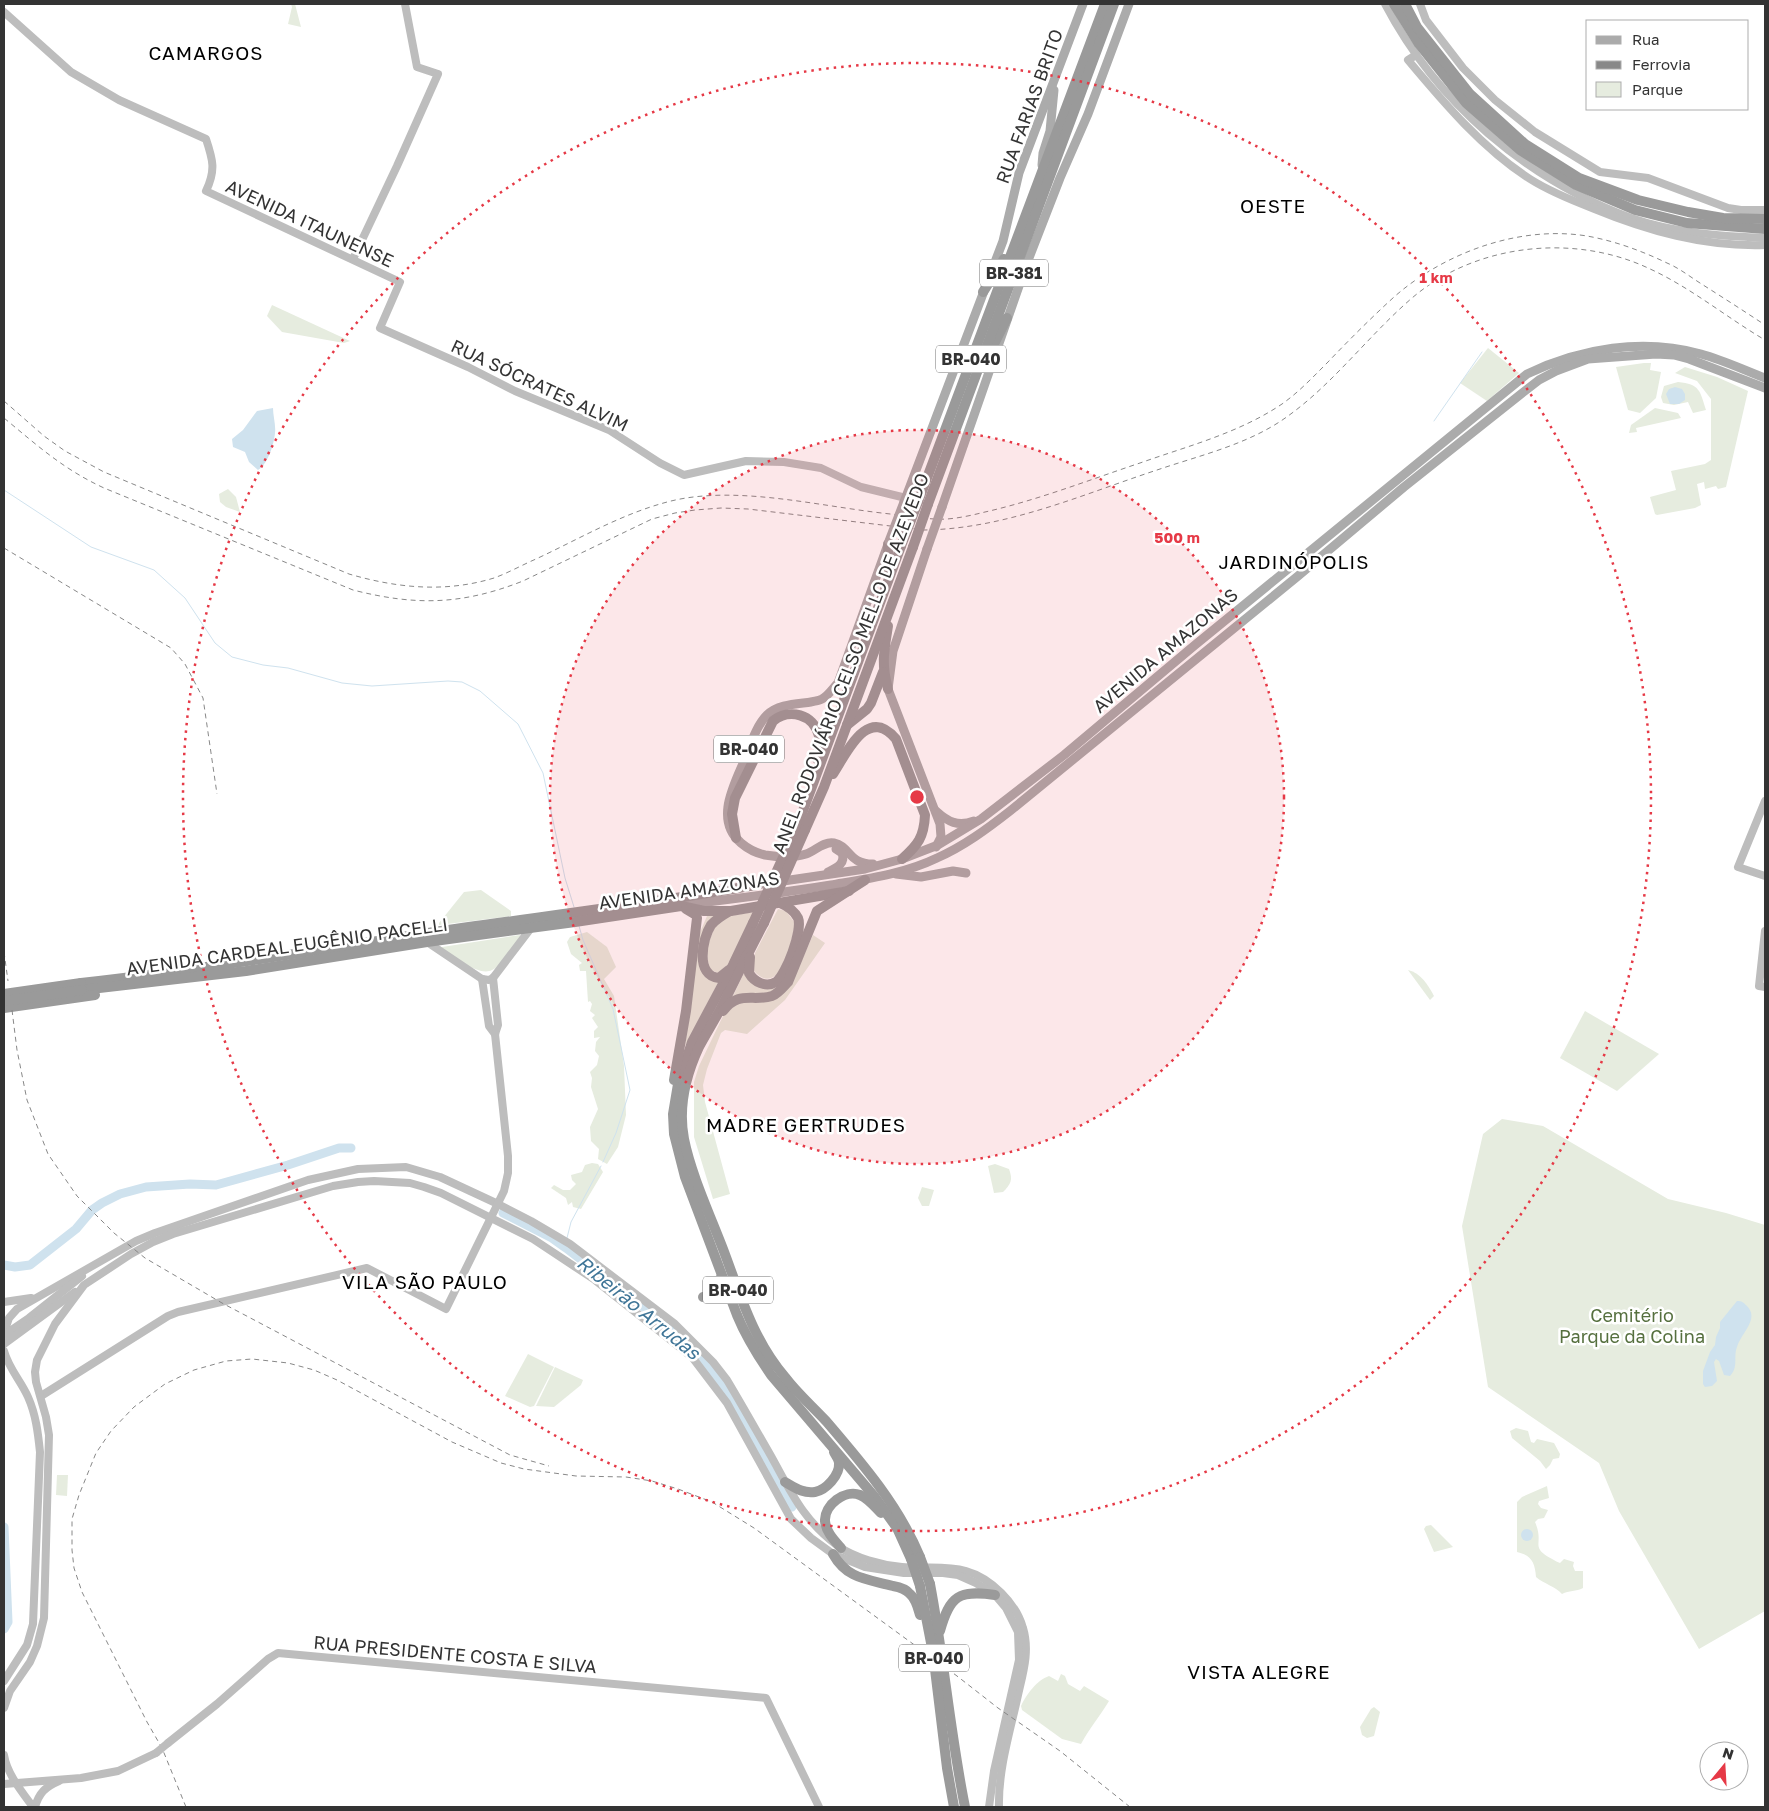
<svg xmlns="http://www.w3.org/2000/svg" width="1769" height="1811" font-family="'Golos Text',sans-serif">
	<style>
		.green { fill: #e6ecdf }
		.water { fill: #cfe2ee }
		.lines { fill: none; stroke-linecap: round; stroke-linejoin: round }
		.stream { stroke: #cfe2ee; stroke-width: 1 }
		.river { stroke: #cfe2ee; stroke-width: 9 }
		.secondary { stroke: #bdbdbd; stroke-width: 8 }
		.primary { stroke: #ababab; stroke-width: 9 }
		.highway { stroke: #9a9a9a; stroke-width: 10 }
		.rail { stroke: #888; stroke-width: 1; stroke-dasharray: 5 4; stroke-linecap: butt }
		.secondary-bridge { stroke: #bdbdbd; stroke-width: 8 }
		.primary-bridge { stroke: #ababab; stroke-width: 9 }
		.highway-bridge { stroke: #9a9a9a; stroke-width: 10 }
		.ring { fill: none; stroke: #e63946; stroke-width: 2.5; stroke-dasharray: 2.5 5 }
		.labels { text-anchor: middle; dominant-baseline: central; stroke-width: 5; stroke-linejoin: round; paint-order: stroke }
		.shield { fill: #fff; stroke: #707070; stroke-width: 1 }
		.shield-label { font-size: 16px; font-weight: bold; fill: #333 }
		.street-label { font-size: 18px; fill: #333; stroke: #fff }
		.park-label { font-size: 18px; fill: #56703f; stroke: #fff }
		.neighbourhood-label { font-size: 19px; letter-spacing: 1px; fill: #000; stroke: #fff }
		.water-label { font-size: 19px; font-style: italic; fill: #3f7597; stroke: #fff }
		.centre { fill: #e63946; stroke: #fff; stroke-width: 2.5 }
		.ring-label { font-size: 15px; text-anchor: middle; font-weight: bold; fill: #e63946; stroke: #fff; stroke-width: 5; stroke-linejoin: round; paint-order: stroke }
	</style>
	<rect width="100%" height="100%" fill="#fff"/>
	<g class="green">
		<path d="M 291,4 L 295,4 L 301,27 L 288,24 L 292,7 Z"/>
		<path d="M 272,305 L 350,341 L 344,343 L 282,332 L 267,316 Z"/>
		<path d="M 1488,348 L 1519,373 L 1487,401 L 1460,383 Z"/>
		<path d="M 1644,363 L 1651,363 L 1650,370 L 1661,372 L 1656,398 L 1640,413 L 1628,410 L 1616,367 Z"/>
		<path d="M 1685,367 L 1717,377 L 1748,391 L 1726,487 L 1718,489 L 1716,486 L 1705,489 L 1704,482 L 1697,484 L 1701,505 L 1695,508 L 1657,515 L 1655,514 L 1650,497 L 1676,490 L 1671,471 L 1705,464 L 1711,460 L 1711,399 L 1697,381 L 1675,373 Z"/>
		<path d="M 1678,382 C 1700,384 1700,391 1706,410 L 1693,413 L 1688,402 L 1674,405 L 1663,403 L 1661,397 L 1664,386 Z"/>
		<path d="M 1655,408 L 1678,413 L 1681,418 L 1636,428 L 1637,432 L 1629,433 L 1631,425 Z"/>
		<path d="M 228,489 L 236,497 L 240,512 L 226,507 L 220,502 L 219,494 Z"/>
		<path d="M 481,890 L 511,911 L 511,916 L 439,925 L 439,923 L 464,892 Z"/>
		<path d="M 778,909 L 786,911 L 795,923 C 792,940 780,1000 754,971 L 754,960 L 755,953 Z"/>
		<path d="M 753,912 L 730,963 L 718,973 L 711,970 L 709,967 L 706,950 L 715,926 L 730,916 Z"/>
		<path d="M 717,914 L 710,921 L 705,976 L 712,981 L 718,982 L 718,983 L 685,1046 L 698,937 L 707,916 Z"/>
		<path d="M 587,932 L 607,947 L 616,967 L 604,979 L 614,996 L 624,1066 L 626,1115 L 618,1147 L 607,1164 L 598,1159 L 599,1149 L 591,1141 L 590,1127 L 598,1109 L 591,1087 L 592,1078 L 590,1072 L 597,1065 L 599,1056 L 595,1051 L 596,1042 L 600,1037 L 594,1038 L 594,1031 L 598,1027 L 592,1018 L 595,1015 L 590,1011 L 592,1004 L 590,1001 L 588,1002 L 586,971 L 580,971 L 579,965 L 582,963 L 571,954 L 567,942 L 570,937 Z"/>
		<path d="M 520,935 L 521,937 C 514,945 501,966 492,970 C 479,977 453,956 442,949 L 442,947 Z"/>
		<path d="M 813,935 L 825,943 L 785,1000 L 747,1034 L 725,1030 L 721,1033 L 707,1069 L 703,1085 L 705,1102 L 730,1194 L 713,1199 L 694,1137 L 694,1082 L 699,1066 L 724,1014 L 740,1002 L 749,1000 L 791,984 Z"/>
		<path d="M 746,969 L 749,980 L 782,981 L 774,992 L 732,998 Z"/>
		<path d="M 1408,970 C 1421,973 1428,985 1434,996 L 1430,1000 Z"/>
		<path d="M 1585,1011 L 1659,1054 L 1617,1091 L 1560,1058 Z"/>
		<path d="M 1502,1119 L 1543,1126 L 1668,1199 L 1726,1213 L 1765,1225 L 1765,1611 L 1699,1649 L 1619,1511 L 1599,1463 L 1488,1387 L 1462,1226 L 1483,1134 Z"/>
		<path d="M 592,1163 L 598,1164 L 603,1172 L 581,1209 L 573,1207 L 572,1202 L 568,1205 L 566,1198 L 551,1188 L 554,1185 L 563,1190 L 570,1190 L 576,1184 L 572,1180 L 571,1175 L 582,1172 L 585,1165 Z"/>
		<path d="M 995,1164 L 1009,1169 C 1013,1180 1011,1184 1003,1192 L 994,1193 L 988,1166 Z"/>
		<path d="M 922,1187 L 934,1190 L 929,1206 L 922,1206 L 918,1198 Z"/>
		<path d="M 528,1354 L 554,1367 L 534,1406 L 530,1407 L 505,1396 Z"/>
		<path d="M 555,1367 L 583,1380 L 581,1385 L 554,1407 L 536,1406 Z"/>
		<path d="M 1516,1428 L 1528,1431 L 1531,1442 L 1534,1443 L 1537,1439 L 1554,1443 L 1560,1454 L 1559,1458 L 1553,1459 L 1550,1465 L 1546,1469 L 1540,1461 L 1512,1438 L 1510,1431 Z"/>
		<path d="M 57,1475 L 68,1475 L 67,1496 L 56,1495 Z"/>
		<path d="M 1547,1486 L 1549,1498 L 1539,1501 L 1538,1504 L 1541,1508 L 1548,1510 L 1544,1518 L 1538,1519 L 1535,1522 C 1546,1547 1525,1546 1560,1563 L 1564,1559 L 1574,1562 L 1573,1566 L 1575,1571 L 1583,1571 L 1583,1588 C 1576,1592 1569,1590 1562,1594 C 1555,1586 1544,1584 1536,1577 C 1535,1562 1531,1555 1517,1552 L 1517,1502 L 1522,1497 Z"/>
		<path d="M 1431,1525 L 1453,1547 L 1434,1552 L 1424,1529 L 1426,1526 Z"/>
		<path d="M 1061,1674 L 1065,1676 L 1068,1684 L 1080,1691 L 1084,1686 L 1109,1701 C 1100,1716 1089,1729 1081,1744 L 1062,1739 L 1022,1710 L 1021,1706 C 1026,1695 1037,1680 1049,1676 L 1058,1681 Z"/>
		<path d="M 1374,1707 L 1380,1712 L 1374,1736 L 1367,1738 L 1362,1735 L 1360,1727 L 1371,1709 Z"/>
	</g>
	<g class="water">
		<path d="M 1675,387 L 1682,389 L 1685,394 L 1685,400 L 1679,404 L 1670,404 L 1666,394 L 1669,389 Z"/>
		<path d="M 273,408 C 273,416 276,425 275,433 C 274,444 268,464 258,470 L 249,462 L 245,452 L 233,447 L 232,439 L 243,430 L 257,411 Z"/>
		<path d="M 1737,1301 C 1742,1301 1743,1302 1747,1306 C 1760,1319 1741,1333 1737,1347 C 1733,1357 1739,1367 1730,1376 L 1724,1375 L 1719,1361 L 1716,1359 L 1714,1362 L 1717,1381 L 1712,1386 L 1705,1387 L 1703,1384 L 1703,1371 L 1710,1352 L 1715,1345 L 1716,1337 L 1720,1328 L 1720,1322 Z"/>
		<circle cx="1527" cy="1535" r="6"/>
	</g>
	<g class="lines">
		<g class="stream">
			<path d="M 1434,421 L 1482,352"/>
			<path d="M 4,490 L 91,547 L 154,570 L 185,598 L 215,643 L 232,657 L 263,665 L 288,668 L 342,683 L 372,686 L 448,681 L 462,682 L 480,691 L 518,724 L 543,773 L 565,878 L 574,907"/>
			<path d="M 579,926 L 583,940 L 613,1009 L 630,1090 L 616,1133 L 603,1162"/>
			<path d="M 567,1238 L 571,1222 L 601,1166"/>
		</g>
		<g class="river">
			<path d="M 503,1213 L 552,1238 L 566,1248 L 669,1327 L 703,1358 L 732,1399 L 792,1507"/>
			<path d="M 4,1265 L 15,1267 L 30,1265 L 76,1229 L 92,1210 L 102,1203 L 120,1194 L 146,1187 L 190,1184 L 216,1185 L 288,1165 L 339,1148 L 351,1148"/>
			<path d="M 4,1527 L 8,1622 L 4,1629"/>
		</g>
		<g class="secondary">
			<path d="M 1385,4 C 1437,103 1526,179 1631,218 C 1674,233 1720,236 1765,238"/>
			<path d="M 1420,4 L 1426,20 L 1463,68 L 1495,100 L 1535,132 L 1600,172 L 1648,178 L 1728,208 L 1741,210 L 1765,210"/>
			<path d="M 4,12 L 71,72 L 119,100 L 206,139 C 213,160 216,170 206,191 L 400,282 L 380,328 L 468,367 L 515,391 L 609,430 L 660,463 L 684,475 L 746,461 L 784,462 L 821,468 L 861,487 L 906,498"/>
			<path d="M 1416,55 L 1408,60 C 1444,103 1483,149 1530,179 C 1549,191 1571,200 1592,208 C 1648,231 1704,247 1765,245"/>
			<path d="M 353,259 L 397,166 L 438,74 L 417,67 L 405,4"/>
			<path d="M 1765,801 L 1738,867 L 1765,876"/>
			<path d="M 1765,931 L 1759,986 L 1765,987"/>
			<path d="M 427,942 L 482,979 L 489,980 L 493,978 L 531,928"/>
			<path d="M 482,979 L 489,1026 L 495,1034"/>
			<path d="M 4,1302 L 31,1298"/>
			<path d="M 4,1333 L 9,1318 L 17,1309 L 136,1241 L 155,1233 L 308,1180 L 358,1169 L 406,1167 L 440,1177 L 498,1204 L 531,1221 L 570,1244 L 675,1324 L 713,1362 L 727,1380 C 742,1405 756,1430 771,1456 C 791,1492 803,1520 838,1546 C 855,1558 881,1565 902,1567 C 923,1569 945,1565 966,1571 C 991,1578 1016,1603 1023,1628 C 1030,1651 1023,1673 1018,1695 C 1010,1732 998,1770 999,1807"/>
			<path d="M 4,1335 L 29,1318 L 82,1276"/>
			<path d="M 4,1344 L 75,1292"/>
			<path d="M 4,1351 C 9,1369 21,1381 28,1397 C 36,1415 38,1433 40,1452 L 33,1624 L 27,1645 L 4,1681"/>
			<path d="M 41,1396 L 168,1316 L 178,1312 L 367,1268 L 446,1309 L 504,1191 L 508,1173 L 508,1156 L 495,1034 L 498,1025 L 493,978"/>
			<path d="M 4,1708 L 10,1691 L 30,1662 L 37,1646 L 44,1618 L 49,1435 L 46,1417 L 36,1382 L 35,1372 L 37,1360 L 55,1324 L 84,1285 L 131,1254 L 153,1242 L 173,1234 L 333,1186 L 358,1182 L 374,1181 L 410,1183 L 424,1187 L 441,1193 L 533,1239 L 595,1280 L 692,1357 L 727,1403 L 791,1519 L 811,1538 L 833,1554 L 865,1567 L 904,1573 L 943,1573 L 958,1575 L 976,1583 L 995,1595 L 1006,1608 L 1018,1632 L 1019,1660 L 994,1771 L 989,1807"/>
			<path d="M 168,1743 L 217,1704 L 268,1659 L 278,1653 L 766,1698 L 819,1807"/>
			<path d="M 4,1755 C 7,1774 22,1792 33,1807"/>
			<path d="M 4,1784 L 81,1778 L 118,1771 L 156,1753"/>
			<path d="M 35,1807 C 39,1793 45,1787 59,1781"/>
		</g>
		<g class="primary">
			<path d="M 1042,165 L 1043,153 L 1050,131 L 1054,90"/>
			<path d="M 904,502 L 1003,241 L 1019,173 L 1083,4"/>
			<path d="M 942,507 L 1027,263 L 1060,178 L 1088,114 L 1129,4"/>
			<path d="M 927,549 L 893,651 L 888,689 L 940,824 L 941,837 L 936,847"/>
			<path d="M 936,811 C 948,822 958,827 974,821"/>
			<path d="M 873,864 C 848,864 850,846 834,843 C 824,841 815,851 806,854 C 794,858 777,857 765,855 C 756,853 748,849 741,843 C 714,820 734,785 745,759 C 751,744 756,726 767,715 C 778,704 797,704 811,702 C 814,701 819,701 822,699 C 828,696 833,688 838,683 L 887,547"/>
			<path d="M 828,872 C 836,868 846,864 842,853 L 836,849"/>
			<path d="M 896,874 L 921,877 L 953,871 L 966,873"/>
			<path d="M 756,885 L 865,869 L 902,859 L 938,845 L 981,819 L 1064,755 L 1195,645 L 1527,374 C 1581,348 1643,338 1701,354 C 1723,360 1744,370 1765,378"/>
			<path d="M 684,905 C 733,899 782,893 831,885 C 866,879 904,874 937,858 C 964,846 987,829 1010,811 L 1298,576 L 1404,487 L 1521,394 L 1539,380 L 1556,371 L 1588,359 L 1656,354 L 1674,355 L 1689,359 L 1765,388"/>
		</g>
		<g class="highway">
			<path d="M 1394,4 L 1419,44 L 1466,103 L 1520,150 L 1576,185 L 1635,210 L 1687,223 L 1765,229"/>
			<path d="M 1405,4 L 1417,27 L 1470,94 L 1525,144 L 1579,178 L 1638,200 L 1688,212 L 1723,218 L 1765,219"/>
			<path d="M 983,292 L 1004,259"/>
			<path d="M 990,352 L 1007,318"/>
			<path d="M 918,502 L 1105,4"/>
			<path d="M 928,504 L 1114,4"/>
			<path d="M 888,544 L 889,573"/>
			<path d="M 888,689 C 881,664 884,651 888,626"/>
			<path d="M 847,725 L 867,709 L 871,703 L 883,672"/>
			<path d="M 833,774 C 847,753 867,705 896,739 L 925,815 C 924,837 918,845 902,859"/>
			<path d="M 797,827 L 901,546"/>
			<path d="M 805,830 L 824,787 L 913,547"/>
			<path d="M 736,838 L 732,814 L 735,798 L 773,721 C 789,708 814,714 819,736 C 821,743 818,752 817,759"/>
			<path d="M 753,923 L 733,965 L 692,1042 L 678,1084 L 673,1114 L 674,1134 L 685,1177 L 737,1315 C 746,1337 758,1356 771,1375 L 874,1496 L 897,1528 L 911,1559"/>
			<path d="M 764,923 C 749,951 735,980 721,1008 C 714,1021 706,1034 699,1047 C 686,1075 678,1108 684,1139 C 691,1174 710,1215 723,1249 C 740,1294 753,1340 785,1377 C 797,1393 812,1406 826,1421 C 862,1463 899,1506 920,1557"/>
			<path d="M 750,957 L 749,973 C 754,982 766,988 776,982 C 786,975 803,930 798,918 C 794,910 787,906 780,903"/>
			<path d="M 729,970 L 719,978 C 695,976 702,939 711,925 C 716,919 723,915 730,911"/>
			<path d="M 81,983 C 197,970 312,951 428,933 C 537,917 647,904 756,885"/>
			<path d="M 82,990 L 246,971 L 427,942 L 575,922 L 681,906 L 704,911 L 731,911 L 849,891"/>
			<path d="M 4,1008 L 95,995"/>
			<path d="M 723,1011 C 739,990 752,1002 772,996 C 779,993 783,987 788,982 L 817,911 L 865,880"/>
			<path d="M 674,1080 L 686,1011 L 697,918 L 696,915 L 686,909"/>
			<path d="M 703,1297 L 718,1296 L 721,1277"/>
			<path d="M 785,1482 C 794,1487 803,1494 815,1492 C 826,1490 840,1475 839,1463 C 839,1459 836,1456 834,1452"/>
			<path d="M 841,1548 C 834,1540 826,1532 825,1521 C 824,1505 845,1489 860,1495 C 868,1498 875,1507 881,1513"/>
			<path d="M 833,1554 C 847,1579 867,1579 893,1586 C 899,1587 906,1589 910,1594 C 916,1599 918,1608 920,1615"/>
			<path d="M 930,1584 C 944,1658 950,1733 965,1807"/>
			<path d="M 920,1586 L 933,1653 L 947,1768 L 954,1807"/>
			<path d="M 940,1631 C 950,1595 959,1590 995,1595"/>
		</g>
		<g class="rail">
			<path d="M 4,401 L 44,436 L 65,451 L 104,472 L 349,574 C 397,588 445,593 494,578 C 508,573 522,565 536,559 C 581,538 623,513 671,501 C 741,484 829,509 901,515 C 916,517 932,520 947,519 C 960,518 973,515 985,512 C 1038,500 1089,480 1140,463 C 1188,446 1239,433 1282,404 C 1299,392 1313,377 1328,362 C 1349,340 1371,318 1394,297 C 1444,253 1519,225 1587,236 C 1615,241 1642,251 1667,263 C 1679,268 1689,276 1700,283 C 1722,297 1744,311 1765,325"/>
			<path d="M 4,418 C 38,446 63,469 104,488 L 353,590 C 416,606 462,605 523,581 L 652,519 L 675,513 L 695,510 L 721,508 L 748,509 L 924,530 C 1005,529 1081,495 1157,470 C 1201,455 1250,444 1288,416 C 1334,383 1369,335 1412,298 C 1475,244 1573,233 1648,268 C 1690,287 1726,317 1765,340"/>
			<path d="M 4,548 L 171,648 L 185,664 L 203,698 L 217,794"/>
			<path d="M 4,952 L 8,981"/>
			<path d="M 12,1010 L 17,1050 L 27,1100 L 48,1154 L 77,1196 L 114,1233 L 145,1258 L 222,1303 L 510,1455 L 549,1466"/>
			<path d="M 186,1807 L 162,1748 L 147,1722 L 82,1592 L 74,1568 L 72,1550 L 72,1519 L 79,1495 L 96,1453 L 111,1431 L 134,1407 L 165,1384 L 194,1370 L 226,1361 L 252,1359 L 288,1363 L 314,1370 L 337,1380 L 452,1442 L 501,1463 L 524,1469 L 576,1476 L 626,1477 L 652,1481 L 678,1489 L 712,1502 L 754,1528 L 957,1676 L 998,1708 L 1060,1751 L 1130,1807"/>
		</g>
		<path class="secondary-bridge" d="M 156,1753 L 168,1743"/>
		<g class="primary-bridge">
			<path d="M 889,541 L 904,502"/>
			<path d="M 927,549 L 942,507"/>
		</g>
		<g class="highway-bridge">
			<path d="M 901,546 L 918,502"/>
			<path d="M 913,547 L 928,504"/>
			<path d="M 753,923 L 797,827"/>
			<path d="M 764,923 L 805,830"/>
			<path d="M 4,994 L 81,983"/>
			<path d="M 4,1001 L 82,990"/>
			<path d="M 920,1557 L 930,1584"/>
			<path d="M 911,1559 L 920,1586"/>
		</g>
	</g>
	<circle cx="917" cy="797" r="367" fill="#e63946" fill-opacity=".12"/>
	<g class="ring">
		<circle cx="917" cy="797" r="367"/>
		<circle cx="917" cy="797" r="734"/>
	</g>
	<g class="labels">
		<g class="shield">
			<rect x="980" y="259.5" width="68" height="27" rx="4"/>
			<rect x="936" y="345.5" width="70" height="27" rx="4"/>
			<rect x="714" y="735.5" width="70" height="27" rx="4"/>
			<rect x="703" y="1276.5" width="70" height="27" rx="4"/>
			<rect x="899" y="1644.5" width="70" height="27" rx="4"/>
		</g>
		<g class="shield-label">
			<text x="1014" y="273">BR-381</text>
			<text x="971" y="359">BR-040</text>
			<text x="749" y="749">BR-040</text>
			<text x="738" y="1290">BR-040</text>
			<text x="934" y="1658">BR-040</text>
		</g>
		<g class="street-label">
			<text transform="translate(1029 106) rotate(-70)">RUA FARIAS BRITO</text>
			<text transform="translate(310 223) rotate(25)">AVENIDA ITAUNENSE</text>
			<text transform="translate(540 385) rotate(25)">RUA SÓCRATES ALVIM</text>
			<text transform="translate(1165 650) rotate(-40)">AVENIDA AMAZONAS</text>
			<text transform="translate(850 663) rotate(-69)">ANEL RODOVIÁRIO CELSO MELLO DE AZEVEDO</text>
			<text transform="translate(689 890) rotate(-8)">AVENIDA AMAZONAS</text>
			<text transform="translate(287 946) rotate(-8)">AVENIDA CARDEAL EUGÊNIO PACELLI</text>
			<text transform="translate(455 1654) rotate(5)">RUA PRESIDENTE COSTA E SILVA</text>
		</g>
		<g class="park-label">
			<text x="1632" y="1315">Cemitério<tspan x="1632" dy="21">Parque da Colina</tspan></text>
		</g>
		<g class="neighbourhood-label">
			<text x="206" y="52">CAMARGOS</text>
			<text x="1273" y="205">OESTE</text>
			<text x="1294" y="561">JARDINÓPOLIS</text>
			<text x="806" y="1124">MADRE GERTRUDES</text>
			<text x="425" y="1281">VILA SÃO PAULO</text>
			<text x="1259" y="1671">VISTA ALEGRE</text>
		</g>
		<g class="water-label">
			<text transform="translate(639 1307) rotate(39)">Ribeirão Arrudas</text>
		</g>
	</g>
	<circle cx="917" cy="797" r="8" class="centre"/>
	<g class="ring-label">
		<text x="1436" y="283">1 km</text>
		<text x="1177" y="543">500 m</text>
	</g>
	<rect width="1769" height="1811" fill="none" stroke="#333333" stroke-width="10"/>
	<rect x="1586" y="20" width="162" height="90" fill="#ffffff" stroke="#adadad"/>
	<rect x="1596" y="36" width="25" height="8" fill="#ababab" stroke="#adadad"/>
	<text x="1632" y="45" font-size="15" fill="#333333">Rua</text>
	<rect x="1596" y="61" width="25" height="8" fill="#888888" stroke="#adadad"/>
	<text x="1632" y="70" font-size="15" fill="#333333">Ferrovia</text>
	<rect x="1596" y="82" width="25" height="15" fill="#e6ecdf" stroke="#adadad"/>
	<text x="1632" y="95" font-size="15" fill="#333333">Parque</text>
	<g transform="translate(1724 1766) rotate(18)"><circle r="24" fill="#ffffff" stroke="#adadad"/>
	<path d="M0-4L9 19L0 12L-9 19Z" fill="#e63946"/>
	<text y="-8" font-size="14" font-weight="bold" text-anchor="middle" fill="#333333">N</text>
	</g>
</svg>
